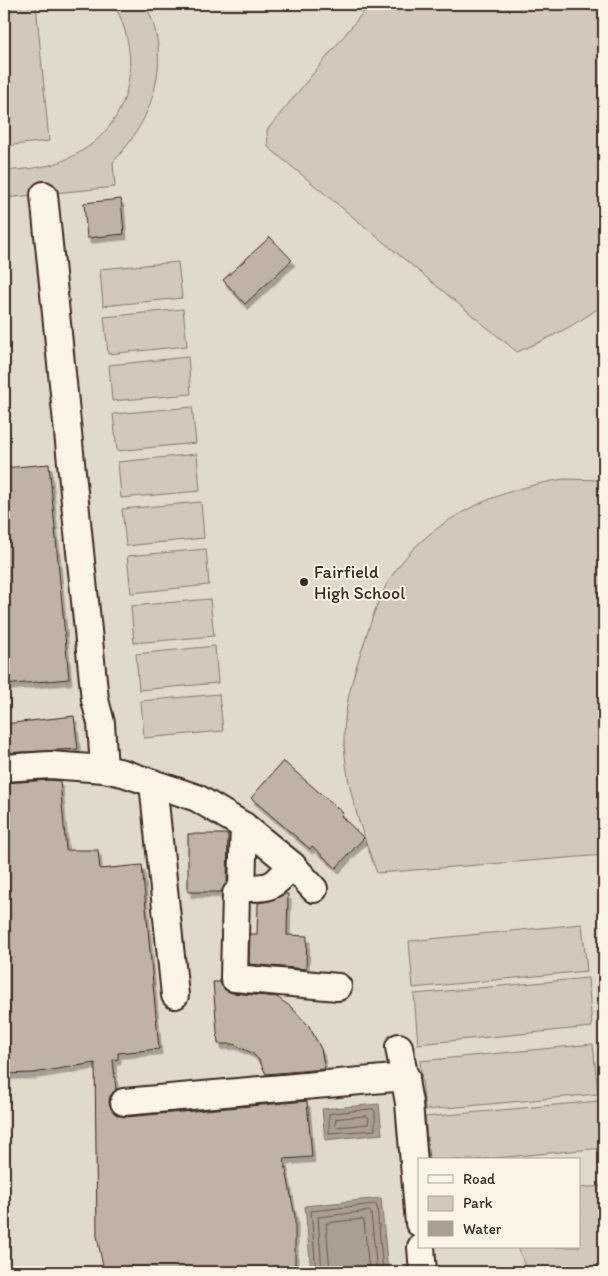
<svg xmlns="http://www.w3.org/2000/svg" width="608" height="1276" font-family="Itim,sans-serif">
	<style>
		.built { fill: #e1d9c9; fill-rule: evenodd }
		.green { fill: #d2c9ba; stroke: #867a6c }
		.water { fill: #aaa091; stroke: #7e7163 }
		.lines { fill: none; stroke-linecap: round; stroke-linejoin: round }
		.shore { stroke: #67594c; stroke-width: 1 }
		.building { fill: #beb3a4; stroke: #3b2a1e; filter: url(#shadow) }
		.minor-casing { stroke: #3b2a1e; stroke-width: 30 }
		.minor { stroke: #fcf5e5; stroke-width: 26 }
		.poi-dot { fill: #3b2a1e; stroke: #fcf5e5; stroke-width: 2 }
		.labels { text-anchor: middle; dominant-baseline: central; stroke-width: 4; stroke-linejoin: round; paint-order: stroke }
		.poi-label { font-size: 18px; fill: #3b2a1e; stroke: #fcf5e5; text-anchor: start }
	</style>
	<defs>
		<filter id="shadow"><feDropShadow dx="3" dy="5.5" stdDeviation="0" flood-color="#0004"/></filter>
	</defs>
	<rect width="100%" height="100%" fill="#f0e9d9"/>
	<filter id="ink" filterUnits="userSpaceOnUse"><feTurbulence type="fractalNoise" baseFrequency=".02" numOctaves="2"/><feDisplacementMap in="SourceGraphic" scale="10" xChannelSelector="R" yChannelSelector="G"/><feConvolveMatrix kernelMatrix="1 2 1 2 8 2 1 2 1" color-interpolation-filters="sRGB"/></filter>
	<g filter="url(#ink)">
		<path class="built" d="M 4,4 L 604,4 L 604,1272 L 4,1272 ZM 419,1160 L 579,1160 L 579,1247 L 419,1247 Z"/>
		<g class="green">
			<path d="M 4,4 L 36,4 L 49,141 L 4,146 Z"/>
			<path d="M 114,4 L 145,4 C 174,59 153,120 113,162 L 115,187 L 4,198 L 4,171 C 25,169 48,168 67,159 C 131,130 145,62 114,4 Z"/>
			<path d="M 370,4 L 604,4 L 604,304 C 578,324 548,339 517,352 L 268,147 L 267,130 Z"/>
			<path d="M 178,262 L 182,298 L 103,306 L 100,269 Z"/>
			<path d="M 183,309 L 187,346 L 108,354 L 104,317 Z"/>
			<path d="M 188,357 L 191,394 L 112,401 L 109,365 Z"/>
			<path d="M 192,407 L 196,443 L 117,451 L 113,414 Z"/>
			<path d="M 197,454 L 200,491 L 121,498 L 118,462 Z"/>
			<path d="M 564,479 L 604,480 L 604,855 L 377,873 C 361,830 345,785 344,738 C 344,707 353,675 363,646 C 372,619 380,590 398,567 C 435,516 503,488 564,479 Z"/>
			<path d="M 201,502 L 204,538 L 126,546 L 122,509 Z"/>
			<path d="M 206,549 L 209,585 L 131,593 L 127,556 Z"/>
			<path d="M 210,599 L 214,636 L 134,643 L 131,606 Z"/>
			<path d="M 215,646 L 218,683 L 139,690 L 136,654 Z"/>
			<path d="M 219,694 L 223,731 L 144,738 L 141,701 Z"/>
			<path d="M 582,924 L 587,971 L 413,988 L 409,941 Z"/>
			<path d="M 588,978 L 592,1027 L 418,1044 L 414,994 Z"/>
			<path d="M 593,1044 L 598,1094 L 425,1110 L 420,1061 Z"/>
			<path d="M 599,1101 L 603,1148 L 474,1160 L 429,1160 L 425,1117 Z"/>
			<path d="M 604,1186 L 604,1272 L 527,1272 L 518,1247 L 579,1247 L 579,1188 Z"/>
		</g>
		<g class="water">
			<path d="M 379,1104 L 382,1134 L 325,1140 L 322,1109 Z"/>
			<path d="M 381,1198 L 388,1272 L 311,1272 L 305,1206 Z"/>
		</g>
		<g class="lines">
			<g class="shore">
				<path d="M 373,1109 L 375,1112 L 375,1130 L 329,1133 L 329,1114 Z"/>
				<path d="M 367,1116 L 369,1118 L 368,1124 L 337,1127 L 335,1125 L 336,1119 Z"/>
				<path d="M 316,1272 L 311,1211 L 374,1204 L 377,1206 L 383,1272"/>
				<path d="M 322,1272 L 318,1217 L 369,1211 L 371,1213 L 377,1272"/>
				<path d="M 330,1272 L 326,1223 L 362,1219 L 364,1221 L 369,1272"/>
			</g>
		</g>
		<g class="building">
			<path d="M 121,199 L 124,234 L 87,238 L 84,203 Z"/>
			<path d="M 270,237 L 292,260 L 245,304 L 223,280 Z"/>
			<path d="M 49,464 L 69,679 L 4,685 L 4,468 Z"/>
			<path d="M 74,716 L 78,749 L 4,753 L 4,724 Z"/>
			<path d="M 283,761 L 343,813 L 341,816 L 364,838 L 336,868 L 312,846 L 310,849 L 251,798 Z"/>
			<path d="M 50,780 L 60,781 L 66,850 L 98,850 L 100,869 L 142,865 L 159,1049 L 118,1053 L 118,1059 L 113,1060 L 116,1090 L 110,1096 L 109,1103 L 112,1110 L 117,1115 L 125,1117 L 307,1101 L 312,1157 L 284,1159 L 295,1217 L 295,1272 L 104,1272 L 97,1236 L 95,1063 L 33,1073 L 4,1074 L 4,783 Z"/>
			<path d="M 188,834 L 228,834 L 227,882 L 221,892 L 188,892 Z"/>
			<path d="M 285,894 L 288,894 L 287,935 L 307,936 L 306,969 L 249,964 L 250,934 L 257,934 L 258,903 L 270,901 Z"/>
			<path d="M 213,982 L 220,982 L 225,990 L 232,993 L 277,997 L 291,1007 L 309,1026 L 321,1049 L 325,1069 L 266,1074 L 259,1060 L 252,1053 L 233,1044 L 218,1044 Z"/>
		</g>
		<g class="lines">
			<g class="minor-casing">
				<g id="minor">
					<path d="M 44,195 L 95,700 L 101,723 L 104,769"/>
					<path d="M 4,768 L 50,765 L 104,769 L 123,773 L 197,798 L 244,826 L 292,865 L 314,889"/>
					<path d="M 153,783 L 175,995"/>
					<path d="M 244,826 L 242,888 C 272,888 272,888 292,865"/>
					<path d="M 242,888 L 236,894 L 234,978 L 338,987"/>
					<path d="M 399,1047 L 409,1103 L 419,1223"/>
					<path d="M 124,1102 L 406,1077"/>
					<path d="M 421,1247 L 423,1272"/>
				</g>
			</g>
			<use href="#minor" class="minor"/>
		</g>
	</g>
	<circle class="poi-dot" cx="304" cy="582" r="5"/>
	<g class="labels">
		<g class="poi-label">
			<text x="314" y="572">Fairfield<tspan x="314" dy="21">High School</tspan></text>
		</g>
	</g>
	<rect width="608" height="1276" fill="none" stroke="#fcf5e5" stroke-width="20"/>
	<rect x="10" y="10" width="588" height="1256" fill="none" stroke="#3b2a1e" stroke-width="2" filter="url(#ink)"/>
	<rect x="418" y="1158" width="162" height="90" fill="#fcf5e5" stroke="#afa495"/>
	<rect x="428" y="1175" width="25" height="8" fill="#fcf5e5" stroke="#afa495"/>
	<text x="463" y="1184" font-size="15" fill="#3b2a1e">Road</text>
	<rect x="428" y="1196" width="25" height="15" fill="#d2c9ba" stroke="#afa495"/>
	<text x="463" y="1208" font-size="15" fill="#3b2a1e">Park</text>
	<rect x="428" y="1221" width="25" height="15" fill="#aaa091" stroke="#afa495"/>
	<text x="463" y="1234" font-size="15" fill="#3b2a1e">Water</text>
</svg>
